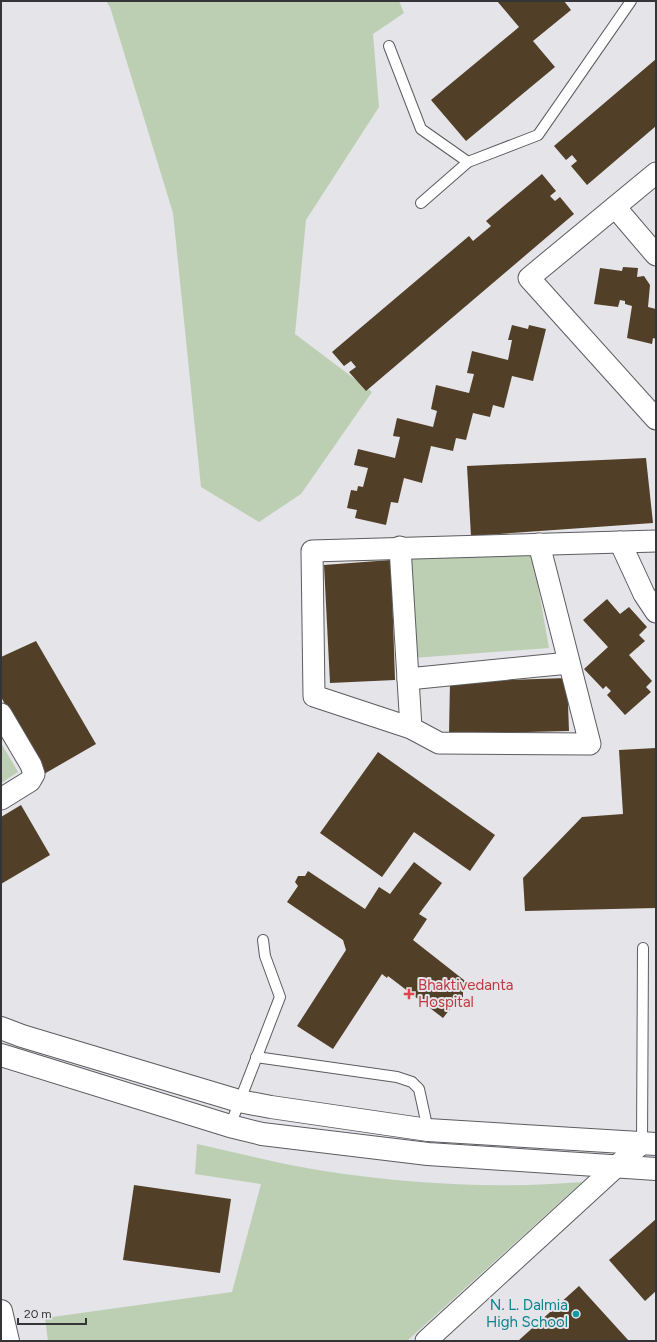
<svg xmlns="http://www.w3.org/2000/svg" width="657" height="1342" font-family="Figtree,sans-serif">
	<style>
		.green { fill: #bccfb3 }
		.building { fill: #523f27 }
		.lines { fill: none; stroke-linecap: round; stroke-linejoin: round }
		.lane-casing { stroke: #5c5c61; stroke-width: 12 }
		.street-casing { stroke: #5c5c61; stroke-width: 23 }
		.secondary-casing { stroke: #5c5c61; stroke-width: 24 }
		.lane { stroke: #fff; stroke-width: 10 }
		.street { stroke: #fff; stroke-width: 21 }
		.secondary { stroke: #fff; stroke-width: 22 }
		.health-dot { fill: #e0444e; stroke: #e4e4e9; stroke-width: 1.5 }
		.culture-dot { fill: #0f9aa8; stroke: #e4e4e9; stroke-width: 1.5 }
		.labels { text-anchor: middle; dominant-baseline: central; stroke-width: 4; stroke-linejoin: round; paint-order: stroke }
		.health-label { font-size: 15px; fill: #be3a42; stroke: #e4e4e9; text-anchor: start }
		.culture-label { font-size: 15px; fill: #0d838f; stroke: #e4e4e9; text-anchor: end }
	</style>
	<rect width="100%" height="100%" fill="#e4e4e9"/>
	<g class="green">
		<path d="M 106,1 L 399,1 L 404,13 L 373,34 L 379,107 L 306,220 L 295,334 L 372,392 L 301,494 L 259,522 L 201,487 L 173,213 L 110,7 Z"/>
		<path d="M 532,552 L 549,648 L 413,658 L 409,556 Z"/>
		<path d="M 1,743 L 18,772 L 1,783 Z"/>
		<path d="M 197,1144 C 239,1153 282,1165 324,1171 C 409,1184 497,1189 582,1182 L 407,1341 L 48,1341 L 45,1318 L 232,1292 L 261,1184 L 195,1174 Z"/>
	</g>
	<g class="building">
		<path d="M 497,1 L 564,1 L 571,10 L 533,41 L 555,67 L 466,141 L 431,100 L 519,27 Z"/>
		<path d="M 656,59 L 656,126 L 587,185 L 571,166 L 577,161 L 572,155 L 566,160 L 554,146 Z"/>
		<path d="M 542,174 L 556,191 L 550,196 L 555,201 L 560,197 L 574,214 L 366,391 L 349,372 L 356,367 L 351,361 L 344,366 L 332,352 L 469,236 L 473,241 L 491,226 L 486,221 Z"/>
		<path d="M 623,267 L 638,268 L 637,277 L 644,276 L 650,285 L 648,307 L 656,309 L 656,339 L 653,338 L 652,344 L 627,338 L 632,306 L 625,304 L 625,301 L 620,300 L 618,307 L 594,304 L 600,268 L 622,271 Z"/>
		<path d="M 512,325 L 528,329 L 529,325 L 546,329 L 533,381 L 512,376 L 504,408 L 493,405 L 490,417 L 473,413 L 466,440 L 456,438 L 453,451 L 431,446 L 422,483 L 404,478 L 398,503 L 391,502 L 386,525 L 355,518 L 357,510 L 347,508 L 351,490 L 357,491 L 358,486 L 363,487 L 368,468 L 354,465 L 358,449 L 395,458 L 400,437 L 393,436 L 397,418 L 433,427 L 437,411 L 431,409 L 436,385 L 469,393 L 474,374 L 467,373 L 472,351 L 508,360 L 512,340 L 508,340 Z"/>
		<path d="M 646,458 L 653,523 L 471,536 L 467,466 Z"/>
		<path d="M 391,560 L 395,680 L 330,683 L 324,565 Z"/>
		<path d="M 607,599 L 620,614 L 629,607 L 647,627 L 639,635 L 645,641 L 629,655 L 652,681 L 646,687 L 651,692 L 625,715 L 607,695 L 611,691 L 606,686 L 603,689 L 584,669 L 608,647 L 583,620 Z"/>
		<path d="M 36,641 L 96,744 L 44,774 L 1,697 L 1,657 Z"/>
		<path d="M 567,678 L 569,731 L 449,734 L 450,682 Z"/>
		<path d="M 656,748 L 656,908 L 525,911 L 523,878 L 582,817 L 623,814 L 619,750 Z"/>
		<path d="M 378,752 L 495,835 L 470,871 L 414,832 L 382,877 L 320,833 Z"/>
		<path d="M 21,805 L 50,855 L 1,884 L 1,817 Z"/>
		<path d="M 414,862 L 442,883 L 419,914 L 427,919 L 413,940 L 469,984 L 463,992 L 463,999 L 454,1004 L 443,1018 L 388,976 L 387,978 L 382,974 L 333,1049 L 297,1026 L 346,950 L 343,940 L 287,902 L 298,886 L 295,882 L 298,876 L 305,876 L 308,871 L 365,909 L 379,887 L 390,894 Z"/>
		<path d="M 134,1185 L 231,1199 L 220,1273 L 123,1260 Z"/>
		<path d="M 656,1219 L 656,1291 L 645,1301 L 609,1260 Z"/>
		<path d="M 579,1286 L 629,1341 L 518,1341 Z"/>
	</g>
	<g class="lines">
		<g class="lane-casing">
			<g id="lane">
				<path d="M 389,46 L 421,129 L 468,162"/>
				<path d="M 421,203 L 468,162 L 538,135 L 631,1"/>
				<path d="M 256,1057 L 397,1077 L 412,1082 L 419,1089 L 428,1130"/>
				<path d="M 230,1126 L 280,997 L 265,956 L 263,940"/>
				<path d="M 642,1143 L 643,948"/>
			</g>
		</g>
		<g class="street-casing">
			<g id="street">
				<path d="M 656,173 L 529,278 L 656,419"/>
				<path d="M 615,207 L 656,255"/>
				<path d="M 620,542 L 644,594 L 656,612"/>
				<path d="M 539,544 L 590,744 L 439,743 L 411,728 L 314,696 L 312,551 L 656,541"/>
				<path d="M 400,547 L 408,679 L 569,663"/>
				<path d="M 408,679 L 411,728"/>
				<path d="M 1,714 L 31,765 L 34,774 L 30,781 L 1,799"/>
				<path d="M 426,1341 L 642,1143"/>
			</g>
		</g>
		<g class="secondary-casing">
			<g id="secondary">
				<path d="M 1,1028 L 22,1036 L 239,1101 L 271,1107 L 428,1130 L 656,1144"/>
				<path d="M 1,1055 L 230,1126 L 262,1134 L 428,1154 L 656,1169"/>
				<path d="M 1,1311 L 8,1341"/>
			</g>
		</g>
		<use href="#lane" class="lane"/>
		<use href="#street" class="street"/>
		<use href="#secondary" class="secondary"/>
	</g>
	<path class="health-dot" d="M407 988h4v4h4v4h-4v4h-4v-4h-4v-4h4z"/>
	<circle class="culture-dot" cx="576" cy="1314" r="4"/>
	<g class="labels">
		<g class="health-label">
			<text x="418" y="985">Bhaktivedanta<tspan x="418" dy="17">Hospital</tspan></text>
		</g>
		<g class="culture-label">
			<text x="568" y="1305">N. L. Dalmia<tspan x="568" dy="17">High School</tspan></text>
		</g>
	</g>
	<rect width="657" height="1342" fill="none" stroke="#353537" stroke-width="4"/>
	<path d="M18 1318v6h68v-6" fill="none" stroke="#353537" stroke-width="2"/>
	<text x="24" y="1318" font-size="12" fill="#353537" stroke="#e4e4e9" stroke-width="3" paint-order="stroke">20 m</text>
</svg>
